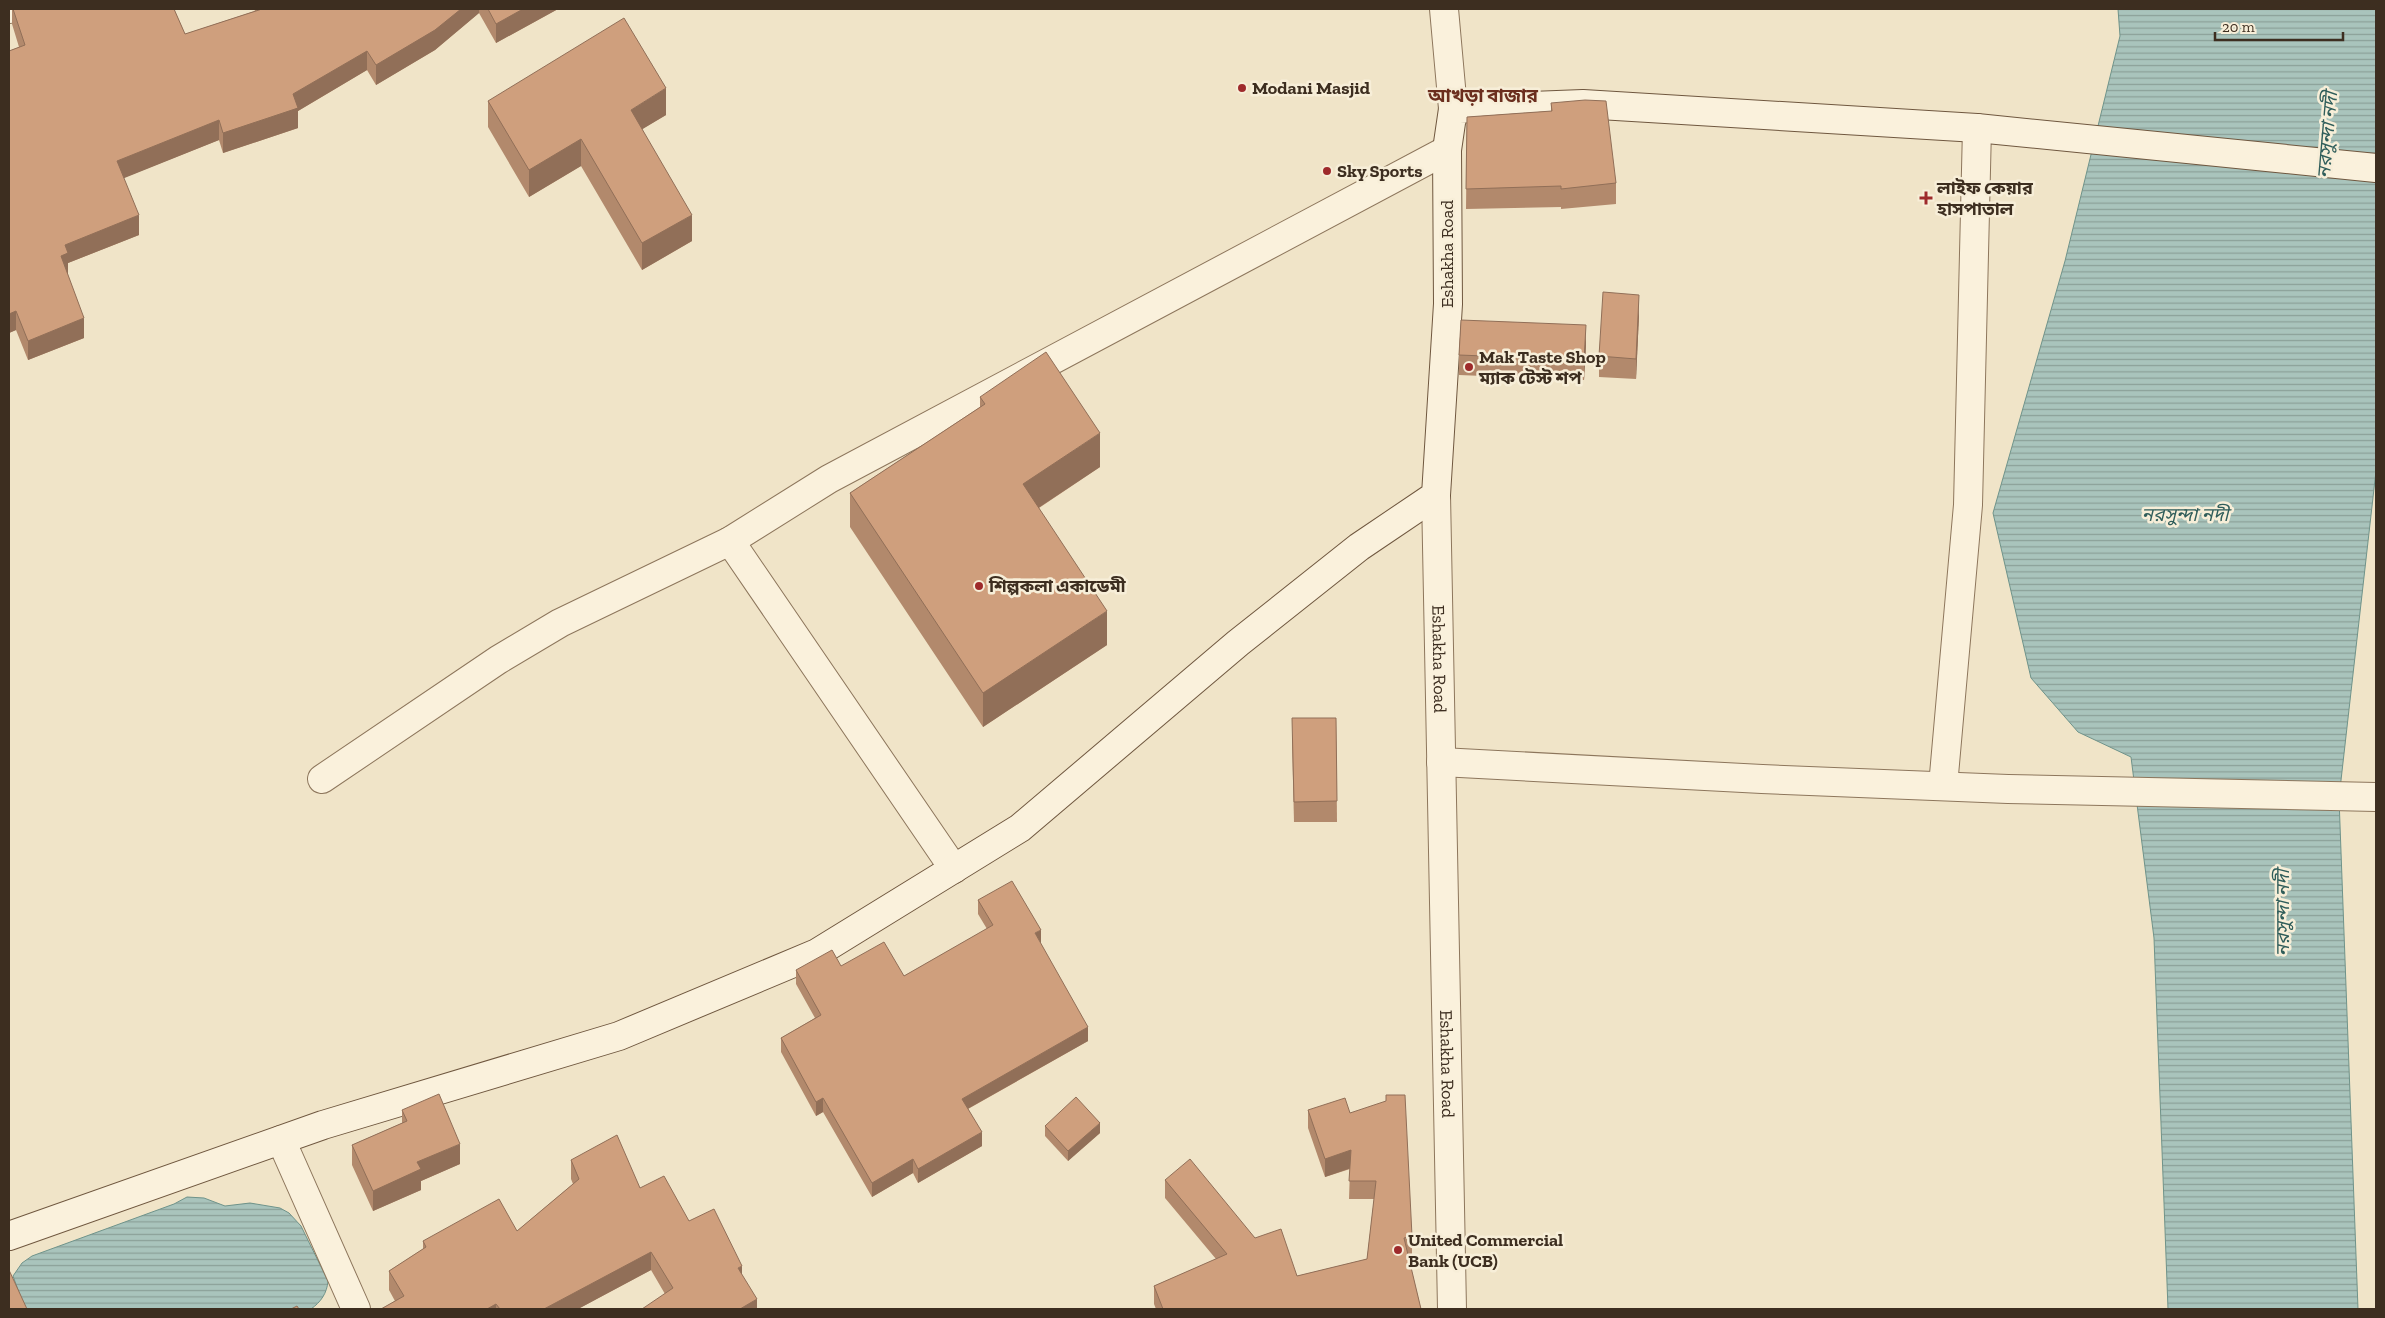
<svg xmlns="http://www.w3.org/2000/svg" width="2385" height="1318" font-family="'Zilla Slab','Noto Sans Bengali',serif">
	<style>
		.water { fill: url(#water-rules); stroke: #6f938a }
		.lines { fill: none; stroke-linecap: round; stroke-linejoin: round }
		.minor-casing { stroke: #8d765c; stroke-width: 30 }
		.tertiary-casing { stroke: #8d765c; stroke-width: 30 }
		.secondary-casing { stroke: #6f573f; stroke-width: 30 }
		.minor { stroke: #faf1dc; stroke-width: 28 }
		.tertiary { stroke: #faf1dc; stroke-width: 28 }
		.secondary { stroke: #faf1dc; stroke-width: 28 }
		.wall { fill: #b2896c }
		.shaded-wall { fill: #916f58 }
		.building { fill: #cf9f7d; stroke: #916f58 }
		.poi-dot { fill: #9e2a2b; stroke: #f7eed8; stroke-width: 2 }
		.labels { text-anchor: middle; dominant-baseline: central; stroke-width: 5; stroke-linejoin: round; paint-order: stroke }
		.poi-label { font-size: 18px; font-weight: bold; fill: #3d2e20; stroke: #f7eed8; text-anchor: start }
		.street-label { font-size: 18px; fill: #3d2e20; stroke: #f7eed8 }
		.neighbourhood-label { font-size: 19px; font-weight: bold; fill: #6b2e1e; stroke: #f7eed8 }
		.water-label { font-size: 19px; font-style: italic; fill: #2f5d5a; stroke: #f7eed8 }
	</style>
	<defs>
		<pattern id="water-rules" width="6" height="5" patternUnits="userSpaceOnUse" patternTransform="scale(1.25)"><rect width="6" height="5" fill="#a9c4bc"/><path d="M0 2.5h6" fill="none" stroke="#8ba098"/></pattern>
	</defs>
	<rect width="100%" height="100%" fill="#f0e4c8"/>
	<g class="water">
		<path d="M 2118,9 L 2376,9 L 2376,471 L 2339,798 L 2358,1309 L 2168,1309 L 2154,938 L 2131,757 L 2078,732 L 2031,678 L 1993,513 L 2065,261 L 2120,36 Z"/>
		<path d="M 187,1197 L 204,1198 L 225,1206 L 250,1203 L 280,1208 L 289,1213 L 301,1226 L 328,1281 C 327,1293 321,1302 311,1309 L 25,1309 L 13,1276 L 22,1263 L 32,1256 L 174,1204 Z"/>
	</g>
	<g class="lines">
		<g class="minor-casing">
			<g id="minor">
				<path d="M 9,9 L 10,9"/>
				<path d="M 730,541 L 954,869"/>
				<path d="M 1441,762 L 1762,779 L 2008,789 L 2376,797"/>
				<path d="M 322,779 L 498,660 L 560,623 L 730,541 L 829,479 L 1447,150"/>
				<path d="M 1943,786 L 1968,505 L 1977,128"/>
				<path d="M 281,1140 L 356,1309"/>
			</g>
		</g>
		<g class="tertiary-casing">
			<g id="tertiary">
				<path d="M 1444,9 L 1453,109"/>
				<path id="s1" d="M 1436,495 L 1452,1309"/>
			</g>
		</g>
		<g class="secondary-casing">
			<path id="secondary" d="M 9,1236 L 323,1125 L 619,1036 L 817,953 L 1020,828 L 1238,643 L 1359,547 L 1436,495 L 1448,304 L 1447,150 L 1453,109 L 1583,104 L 1977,128 L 2376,168"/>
		</g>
		<use href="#minor" class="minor"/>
		<use href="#tertiary" class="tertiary"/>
		<use href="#secondary" class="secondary"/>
	</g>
	<g class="wall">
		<path d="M 12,9 L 174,9 L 185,34 L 255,11 L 254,9 L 558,9 L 496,43 L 479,13 L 435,50 L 376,85 L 367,70 L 298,111 L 298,128 L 223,153 L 219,140 L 123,178 L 139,235 L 68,263 L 68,273 L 67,273 L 84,338 L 28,360 L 16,330 L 9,333 L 9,51 L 19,47 L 12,24 Z"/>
		<path d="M 488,101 L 666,115 L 642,129 L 692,241 L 642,270 L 581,166 L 529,197 L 488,127 Z"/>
		<path d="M 1551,103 L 1616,183 L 1616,204 L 1561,209 L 1561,207 L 1466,209 L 1467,117 L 1551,111 Z"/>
		<path d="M 1639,315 L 1636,379 L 1599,377 L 1599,356 Z"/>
		<path d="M 1586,345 L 1584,380 L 1459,375 L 1459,355 Z"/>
		<path d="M 980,397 L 1100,467 L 1039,508 L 1107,645 L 983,727 L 850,527 L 850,493 L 980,407 Z"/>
		<path d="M 1336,718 L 1337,822 L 1294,822 L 1292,739 Z"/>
		<path d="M 978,900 L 1041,944 L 1088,1041 L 968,1109 L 982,1146 L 918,1183 L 913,1173 L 872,1197 L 823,1112 L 816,1116 L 781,1052 L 781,1038 L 815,1018 L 796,984 L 796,970 L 841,966 L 904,976 L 987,929 L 978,914 Z"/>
		<path d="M 402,1110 L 460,1164 L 421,1181 L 421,1190 L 373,1211 L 352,1165 L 352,1145 L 402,1123 Z"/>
		<path d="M 1308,1110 L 1350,1113 L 1412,1236 L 1412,1254 L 1408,1255 L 1421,1309 L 1156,1309 L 1154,1304 L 1154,1286 L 1216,1259 L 1165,1198 L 1165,1180 L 1255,1238 L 1297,1276 L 1367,1259 L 1374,1199 L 1349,1199 L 1350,1169 L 1325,1177 L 1308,1128 Z"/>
		<path d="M 1045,1126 L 1100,1133 L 1068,1161 L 1045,1136 Z"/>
		<path d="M 571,1160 L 640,1188 L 689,1221 L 742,1276 L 757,1309 L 665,1294 L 651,1270 L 578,1309 L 381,1309 L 395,1301 L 389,1290 L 389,1271 L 423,1249 L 423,1241 L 517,1231 L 573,1184 L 571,1179 Z"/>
	</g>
	<g class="shaded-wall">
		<path d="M 461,9 L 479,9 L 479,13 L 435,50 L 376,85 L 376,65 Z"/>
		<path d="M 523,9 L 558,9 L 496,43 L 496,24 Z"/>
		<path d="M 367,51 L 367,70 L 298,111 L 298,128 L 223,153 L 223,133 L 293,94 Z"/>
		<path d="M 666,88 L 666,115 L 631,136 L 631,110 Z"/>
		<path d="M 219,120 L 219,140 L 117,181 L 117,161 Z"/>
		<path d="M 581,139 L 581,166 L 529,197 L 529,170 Z"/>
		<path d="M 139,215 L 139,235 L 68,263 L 68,273 L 61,276 L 61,256 L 65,245 Z"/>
		<path d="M 692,215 L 692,241 L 642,270 L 642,243 Z"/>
		<path d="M 1639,295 L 1639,315 L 1636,379 L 1636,359 Z"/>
		<path d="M 16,311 L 16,330 L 9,333 L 9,314 Z"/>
		<path d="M 84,318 L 84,338 L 28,360 L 28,341 Z"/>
		<path d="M 1586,325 L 1586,345 L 1584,380 L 1584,360 Z"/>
		<path d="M 1100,433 L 1100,467 L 1023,518 L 1023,484 Z"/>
		<path d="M 1107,611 L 1107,645 L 983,727 L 983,693 Z"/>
		<path d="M 1041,930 L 1041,944 L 1035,933 Z"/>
		<path d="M 1088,1027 L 1088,1041 L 962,1112 L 962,1099 Z"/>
		<path d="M 823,1098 L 823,1112 L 816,1116 L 816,1102 Z"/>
		<path d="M 1100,1123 L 1100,1133 L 1068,1161 L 1068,1151 Z"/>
		<path d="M 982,1132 L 982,1146 L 918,1183 L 918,1169 Z"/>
		<path d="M 460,1144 L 460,1164 L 421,1181 L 421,1190 L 373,1211 L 373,1191 L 417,1162 Z"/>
		<path d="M 1351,1150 L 1351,1168 L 1325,1177 L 1325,1159 Z"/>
		<path d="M 913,1159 L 913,1173 L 872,1197 L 872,1183 Z"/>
		<path d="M 651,1252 L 651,1270 L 578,1309 L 544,1309 Z"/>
		<path d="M 742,1266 L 742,1284 L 738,1268 Z"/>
		<path d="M 757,1299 L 757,1309 L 740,1309 Z"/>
		<path d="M 496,1304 L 496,1309 L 487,1309 Z"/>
	</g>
	<g class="building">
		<path d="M 13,9 L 174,9 L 185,34 L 262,9 L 461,9 L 435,30 L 376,65 L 367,51 L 293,94 L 298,108 L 223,133 L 219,120 L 117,161 L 139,215 L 65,245 L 68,253 L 61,256 L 84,318 L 28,341 L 16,311 L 9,314 L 9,51 L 25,45 Z"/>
		<path d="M 488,9 L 523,9 L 496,24 Z"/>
		<path d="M 624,18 L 666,88 L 631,110 L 692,215 L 642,243 L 581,139 L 529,170 L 488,101 Z"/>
		<path d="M 1585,100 L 1606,101 L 1616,183 L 1561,189 L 1561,186 L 1466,189 L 1467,117 L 1552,111 L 1551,103 Z"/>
		<path d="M 1603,292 L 1639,295 L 1636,359 L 1599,356 Z"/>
		<path d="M 1461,320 L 1586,325 L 1584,360 L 1459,355 Z"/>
		<path d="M 1046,352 L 1100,433 L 1023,484 L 1107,611 L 983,693 L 850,493 L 985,404 L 980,397 Z"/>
		<path d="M 1292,718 L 1336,718 L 1337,801 L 1294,802 Z"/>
		<path d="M 1012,881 L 1041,930 L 1035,933 L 1088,1027 L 962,1099 L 982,1132 L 918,1169 L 913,1159 L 872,1183 L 823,1098 L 816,1102 L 781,1038 L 821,1015 L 796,970 L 832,950 L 841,966 L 884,942 L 904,976 L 993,925 L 978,900 Z"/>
		<path d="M 439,1094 L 460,1144 L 417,1162 L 421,1169 L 373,1191 L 352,1145 L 407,1121 L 402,1110 Z"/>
		<path d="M 1386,1095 L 1405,1095 L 1412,1236 L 1404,1238 L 1421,1309 L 1163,1309 L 1154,1286 L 1227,1254 L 1165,1180 L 1190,1159 L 1255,1238 L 1281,1229 L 1297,1276 L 1367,1259 L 1376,1181 L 1349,1181 L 1351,1150 L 1325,1159 L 1308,1110 L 1345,1098 L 1350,1113 L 1386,1101 Z"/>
		<path d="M 1076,1097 L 1100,1123 L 1068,1151 L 1045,1126 Z"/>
		<path d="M 617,1135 L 640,1188 L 664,1176 L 689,1221 L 714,1209 L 742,1266 L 738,1268 L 757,1299 L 740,1309 L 642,1309 L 673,1288 L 651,1252 L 544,1309 L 500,1309 L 496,1304 L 487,1309 L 381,1309 L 404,1296 L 389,1271 L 426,1247 L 423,1241 L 499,1199 L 517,1231 L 579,1179 L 571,1160 Z"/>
		<path d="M 9,1270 L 27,1309 L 9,1309 Z"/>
		<path d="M 297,1306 L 299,1309 L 291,1309 Z"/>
	</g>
	<g class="poi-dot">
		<circle cx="1242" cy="88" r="5"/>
		<circle cx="1327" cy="171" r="5"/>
		<path d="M1923.5 190.5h5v5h5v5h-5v5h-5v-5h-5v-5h5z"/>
		<circle cx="1469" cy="367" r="5"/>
		<circle cx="979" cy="586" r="5"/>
		<circle cx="1398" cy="1250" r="5"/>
	</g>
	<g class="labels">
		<g class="poi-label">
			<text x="1252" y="88">Modani Masjid</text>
			<text x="1337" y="171">Sky Sports</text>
			<text x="1937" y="188">লাইফ কেয়ার<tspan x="1937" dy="21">হাসপাতাল</tspan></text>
			<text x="1479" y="357">Mak Taste Shop<tspan x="1479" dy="21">ম্যাক টেস্ট শপ</tspan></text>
			<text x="989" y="586">শিল্পকলা একাডেমী</text>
			<text x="1408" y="1240">United Commercial<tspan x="1408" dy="21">Bank (UCB)</tspan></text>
		</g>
		<g class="street-label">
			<text transform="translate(1447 254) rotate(-90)">Eshakha Road</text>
			<text stroke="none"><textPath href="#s1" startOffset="164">Eshakha Road</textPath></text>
			<text stroke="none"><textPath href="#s1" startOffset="569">Eshakha Road</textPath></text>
		</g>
		<g class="neighbourhood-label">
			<text x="1483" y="95">আখড়া বাজার</text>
		</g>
		<g class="water-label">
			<text transform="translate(2327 135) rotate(-85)">নরসুন্দা নদী</text>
			<text x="2185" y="514">নরসুন্দা নদী</text>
			<text transform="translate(2282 913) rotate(-90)">নরসুন্দা নদী</text>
		</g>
	</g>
	<rect width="2385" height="1318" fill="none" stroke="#3d2e20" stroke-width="20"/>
	<path d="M2215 32v8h128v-8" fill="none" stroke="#3d2e20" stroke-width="2.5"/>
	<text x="2222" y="32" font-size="15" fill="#3d2e20" stroke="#f7eed8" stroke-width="4" paint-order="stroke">20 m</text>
</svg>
